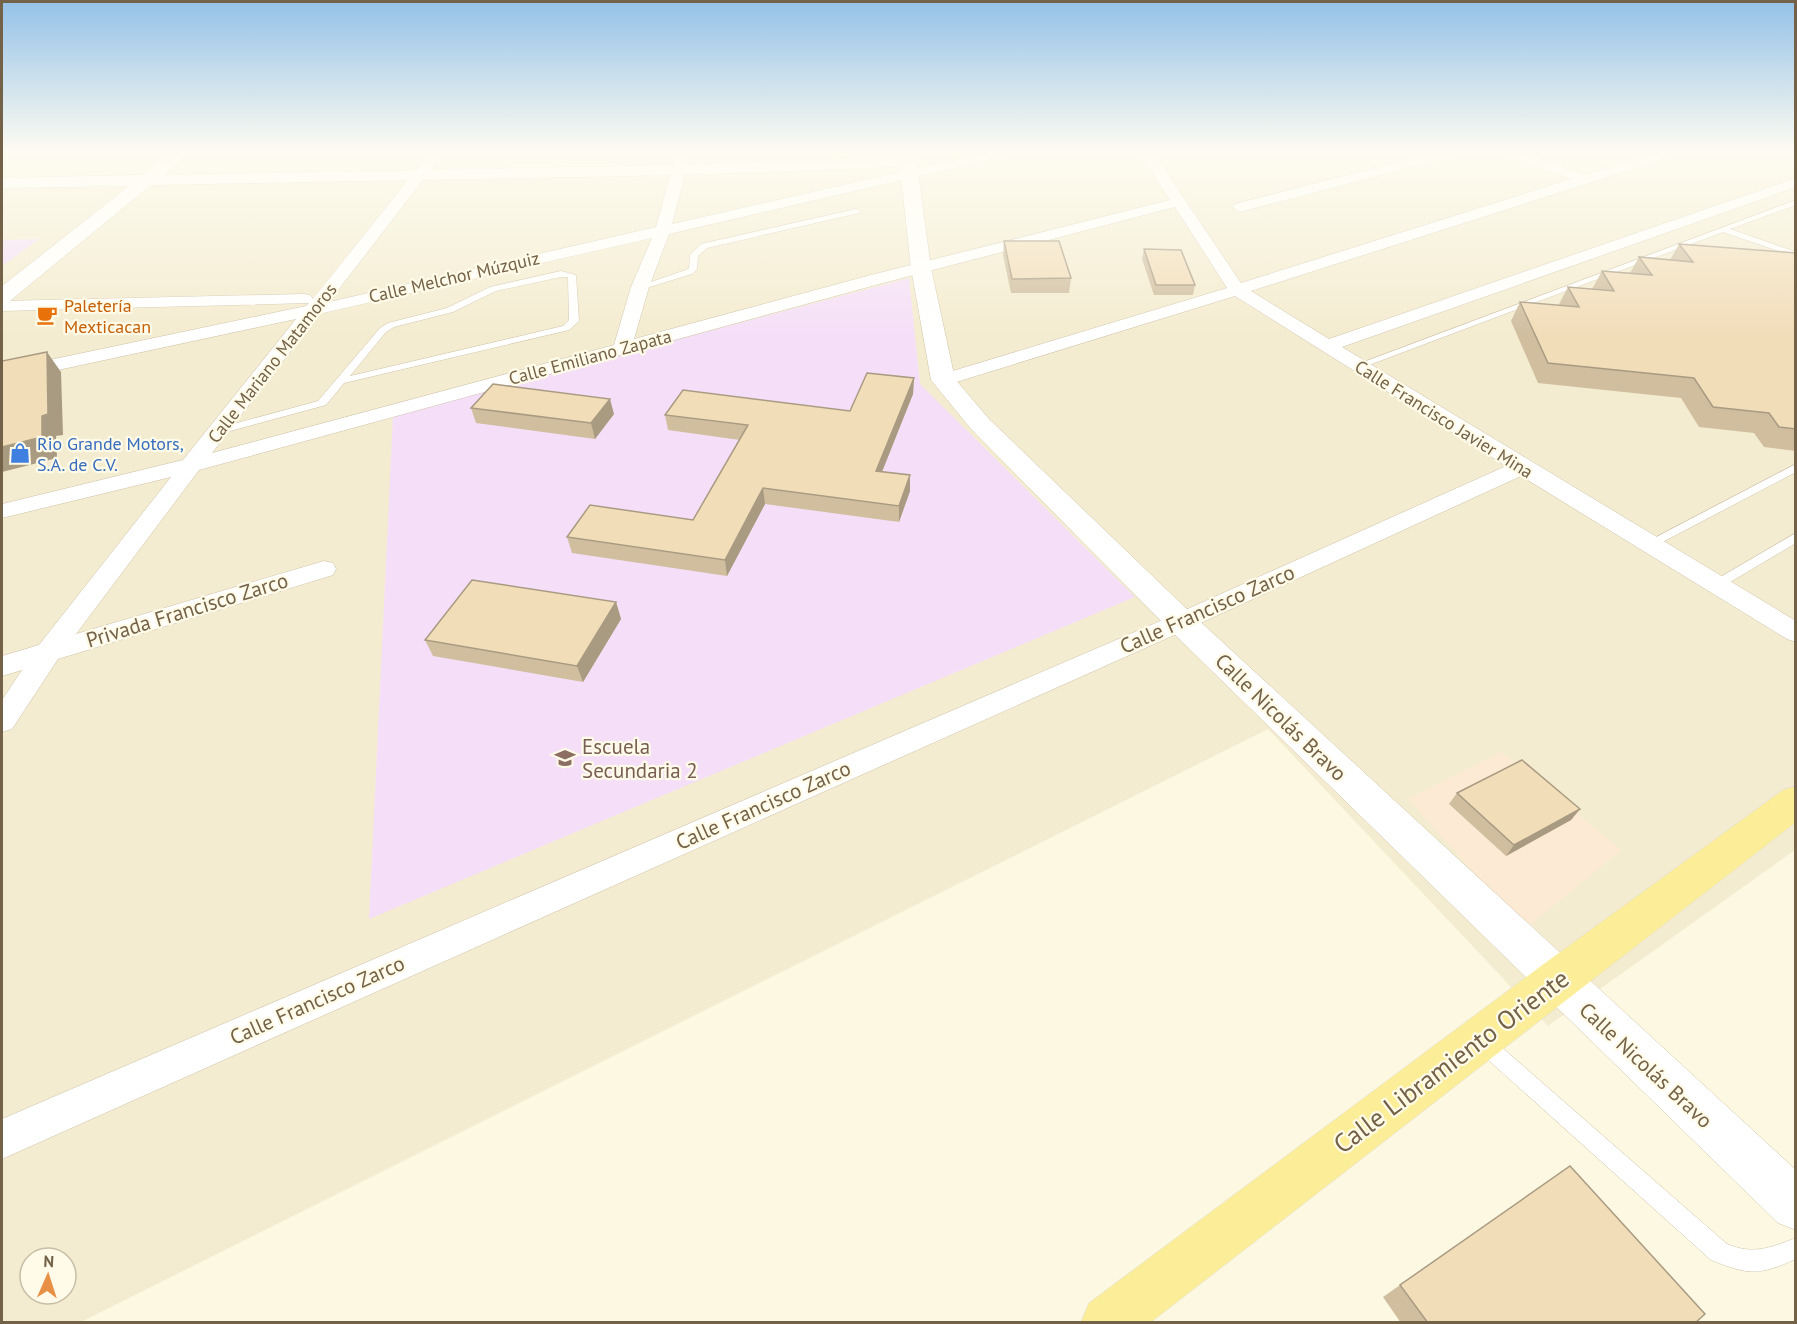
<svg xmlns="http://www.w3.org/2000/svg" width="1797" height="1324" font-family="'PT Sans',sans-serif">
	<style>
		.residential { fill: #f4ecd0; fill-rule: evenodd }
		.commercial { fill: #fdead5 }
		.education { fill: #f5dff8 }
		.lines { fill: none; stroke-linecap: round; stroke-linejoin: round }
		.lane-casing { stroke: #cec1a8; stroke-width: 1 }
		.street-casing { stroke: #cec1a8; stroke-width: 1 }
		.secondary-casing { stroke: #d1c3a6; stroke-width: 1 }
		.primary-casing { stroke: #e0dcd7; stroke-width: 1 }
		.lane { fill: #fff; fill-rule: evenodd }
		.street { fill: #fff; fill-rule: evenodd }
		.secondary { fill: #fff; fill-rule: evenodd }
		.primary { fill: #fcee99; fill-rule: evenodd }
		.wall { fill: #d0be9f }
		.shaded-wall { fill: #a99b82 }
		.building { fill: #f2ddb9; stroke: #a99b82; stroke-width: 1.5 }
		.labels { text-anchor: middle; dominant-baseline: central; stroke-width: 4.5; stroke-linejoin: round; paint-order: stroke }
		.far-street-label { font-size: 18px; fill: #746248; stroke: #fffbe8 }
		.far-food-label { font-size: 18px; fill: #c56008; stroke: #fffbe8; text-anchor: start }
		.far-shop-label { font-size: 18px; fill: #366cbe; stroke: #fffbe8; text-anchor: start }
		.street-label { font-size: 21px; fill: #746248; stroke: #fffbe8 }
		.education-label { font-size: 21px; fill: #785e54; stroke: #fffbe8; text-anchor: start }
		.near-street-label { font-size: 26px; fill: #746248; stroke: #fffbe8 }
	</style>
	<rect width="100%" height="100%" fill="#fcf8e2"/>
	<path class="residential" d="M 2,151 L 1795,151 L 1795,850 L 1548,1026 L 1268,729 L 81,1322 L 2,1322 ZM 30,1258 L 66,1258 L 66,1294 L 30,1294 Z"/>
	<path class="commercial" d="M 1501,752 L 1621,850 L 1525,929 L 1408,799 Z"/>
	<g class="education">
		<path d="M 39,239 L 2,266 L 2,240 Z"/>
		<path d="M 909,278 L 920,384 L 1135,597 L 369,919 L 393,415 Z"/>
	</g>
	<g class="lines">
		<g class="lane-casing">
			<g id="lane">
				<path d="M 1796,200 L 1796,205 L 1730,229 L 1796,252 L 1796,257 L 1723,232 L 1361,368 L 1353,366 Z"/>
				<path d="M 856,209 L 860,211 L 859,213 L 707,248 L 698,256 L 697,269 L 692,274 L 640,290 L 636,287 L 686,270 L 689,268 L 690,255 L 701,244 Z"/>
				<path d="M 561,271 L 576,275 L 579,321 L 569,330 L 344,383 L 326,405 L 219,434 L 214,431 L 215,429 L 318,401 L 380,328 L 388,323 L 447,308 L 490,287 ZM 561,277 L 568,277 L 569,320 L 563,326 L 350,376 L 386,332 L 394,327 L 453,312 L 496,291 Z"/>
				<path d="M 1796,464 L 1796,472 L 1653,547 L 1645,547 L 1643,544 Z"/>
				<path d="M 1796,533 L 1796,543 L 1720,588 L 1712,588 L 1710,585 L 1712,582 Z"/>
				<path d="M 1483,1034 L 1490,1037 L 1727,1244 C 1753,1255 1770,1248 1796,1238 L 1796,1259 C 1758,1276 1749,1275 1711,1260 L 1476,1049 L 1474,1043 L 1476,1037 Z"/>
			</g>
		</g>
		<g class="street-casing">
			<g id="street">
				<path d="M 431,151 L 445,151 L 329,302 L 656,227 L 677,151 L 691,151 L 672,224 L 992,151 L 1017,151 L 1010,155 L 669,234 L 649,287 L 634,339 L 871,275 L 1170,200 L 1138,151 L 1152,151 L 1241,283 L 1571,179 L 1502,154 L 1500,151 L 1519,151 L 1585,175 L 1661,151 L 1682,151 L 1680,154 L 1251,291 L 1329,339 L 1796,178 L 1796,187 L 1342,347 L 1796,621 L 1796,642 L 1787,639 L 1521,476 L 1190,628 L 2,1159 L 2,1119 L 1172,616 L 1506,466 L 1235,296 L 950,384 L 936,384 L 933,380 L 936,376 L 1227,288 L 1175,207 L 883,283 L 199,470 L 76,634 L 324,561 L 333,563 L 336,569 L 333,575 L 58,659 L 12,729 L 2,732 L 2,700 L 22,670 L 2,676 L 2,656 L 39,645 L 171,477 L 2,518 L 2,504 L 183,460 L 296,319 L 2,382 L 2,370 L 306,306 L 309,303 L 2,311 L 2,301 L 304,294 L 310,295 L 313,299 ZM 652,238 L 631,287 L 614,345 L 212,453 L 319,314 Z"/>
				<path d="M 1440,151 L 1463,151 L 1461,154 L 1240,212 L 1232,207 L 1235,204 Z"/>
			</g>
		</g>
		<g class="secondary-casing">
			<path id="secondary" d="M 173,151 L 191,151 L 164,175 L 680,165 L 899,157 L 899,151 L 915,151 L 931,268 L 955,379 L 989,419 L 1192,614 L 1796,1170 L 1796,1230 L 1778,1223 L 1170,630 L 971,429 L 931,380 L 911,268 L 900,167 L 680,175 L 151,185 L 10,301 L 2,302 L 2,286 L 129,186 L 2,188 L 2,178 L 142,175 Z"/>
		</g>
		<g class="primary-casing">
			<path id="primary" d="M 1796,786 L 1796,822 L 1151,1322 L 1081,1322 L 1089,1303 L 1541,966 L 1783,790 Z"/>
		</g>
		<use href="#lane" class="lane"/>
		<use href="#street" class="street"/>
		<use href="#secondary" class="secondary"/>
		<use href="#primary" class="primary"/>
	</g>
	<g class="wall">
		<path d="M 1004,241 L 1071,278 L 1069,293 L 1011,293 L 1003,255 Z"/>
		<path d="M 1679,244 L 1796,253 L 1796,451 L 1764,447 L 1754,433 L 1699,427 L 1681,398 L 1538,383 L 1511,321 L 1520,302 L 1558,306 L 1568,287 L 1592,289 L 1602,271 L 1630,273 L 1639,257 L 1670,260 Z"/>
		<path d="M 1144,249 L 1195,285 L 1193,295 L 1154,295 L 1142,259 Z"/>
		<path d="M 914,378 L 913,394 L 882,471 L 910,491 L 899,522 L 765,504 L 727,576 L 572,553 L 567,537 L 693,520 L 740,440 L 668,430 L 665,415 L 850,411 Z"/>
		<path d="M 471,408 L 614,414 L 595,439 L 476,423 Z"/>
		<path d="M 616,602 L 621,619 L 583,682 L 433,656 L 425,640 Z"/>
		<path d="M 1457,793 L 1580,809 L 1571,820 L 1506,856 L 1449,804 Z"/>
		<path d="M 1570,1166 L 1695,1323 L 1401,1323 L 1383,1297 Z"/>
	</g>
	<g class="shaded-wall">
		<path d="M 47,352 L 61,372 L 63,435 L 56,436 L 57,458 L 2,472 L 2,447 L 42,416 Z"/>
		<path d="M 914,378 L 913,394 L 876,487 L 876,471 Z"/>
		<path d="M 610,399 L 614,414 L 595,439 L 591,423 Z"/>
		<path d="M 910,475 L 910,491 L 899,522 L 899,506 Z"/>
		<path d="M 763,488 L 765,504 L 727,576 L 725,560 Z"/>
		<path d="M 616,602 L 621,619 L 583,682 L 577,666 Z"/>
		<path d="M 1580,809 L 1571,820 L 1506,856 L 1514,845 Z"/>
	</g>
	<g class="building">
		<path d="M 1004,241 L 1059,241 L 1071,278 L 1012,279 Z"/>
		<path d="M 1679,244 L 1796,253 L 1796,429 L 1779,427 L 1769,413 L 1713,407 L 1694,378 L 1548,363 L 1520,302 L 1579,307 L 1568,287 L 1614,291 L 1602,271 L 1652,275 L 1639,257 L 1693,262 Z"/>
		<path d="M 1144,249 L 1181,250 L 1195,285 L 1156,285 Z"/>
		<path d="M 47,352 L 48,414 L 42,416 L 42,437 L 2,447 L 2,361 Z"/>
		<path d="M 867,373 L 914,378 L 876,471 L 910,475 L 899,506 L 763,488 L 725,560 L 567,537 L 590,505 L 693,520 L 748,425 L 665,415 L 683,390 L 850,411 Z"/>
		<path d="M 493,384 L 610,399 L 591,423 L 471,408 Z"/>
		<path d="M 472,580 L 616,602 L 577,666 L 425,640 Z"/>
		<path d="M 1522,760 L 1580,809 L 1514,845 L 1457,793 Z"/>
		<path d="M 1570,1166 L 1705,1314 L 1695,1323 L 1428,1323 L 1400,1285 Z"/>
	</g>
	<linearGradient id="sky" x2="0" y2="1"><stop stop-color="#94c1e7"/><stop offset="0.45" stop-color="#fefcf2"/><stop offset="1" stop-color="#fefcf2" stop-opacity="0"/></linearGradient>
	<rect width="1797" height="336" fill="url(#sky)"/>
	<defs>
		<g id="cafe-bare" transform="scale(1.62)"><path d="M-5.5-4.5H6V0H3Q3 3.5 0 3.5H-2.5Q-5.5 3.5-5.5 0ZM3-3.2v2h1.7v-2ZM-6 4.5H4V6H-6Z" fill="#e8710a" stroke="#fffbe8" stroke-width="2.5" paint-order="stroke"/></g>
		<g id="shop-bare" transform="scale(1.62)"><path d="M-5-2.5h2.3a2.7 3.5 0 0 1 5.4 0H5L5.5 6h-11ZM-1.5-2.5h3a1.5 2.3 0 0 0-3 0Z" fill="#3f7fe0" stroke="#fffbe8" stroke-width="2.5" paint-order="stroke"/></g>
		<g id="school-bare" transform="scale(1.62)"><path d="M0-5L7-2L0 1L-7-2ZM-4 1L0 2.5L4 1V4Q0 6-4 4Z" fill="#8d6e63" stroke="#fffbe8" stroke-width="2.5" paint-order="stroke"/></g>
	</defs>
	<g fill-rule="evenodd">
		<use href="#cafe-bare" x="47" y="315"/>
		<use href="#shop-bare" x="20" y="453"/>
		<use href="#school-bare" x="565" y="758"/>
	</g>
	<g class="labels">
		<g class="far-street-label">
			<text transform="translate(454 277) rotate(-13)">Calle Melchor Múzquiz</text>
			<text transform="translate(590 357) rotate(-15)">Calle Emiliano Zapata</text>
			<text transform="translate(272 363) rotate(-52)">Calle Mariano Matamoros</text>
			<text transform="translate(1444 419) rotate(32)">Calle Francisco Javier Mina</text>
		</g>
		<g class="far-food-label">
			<text x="64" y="305">Paletería<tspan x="64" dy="21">Mexticacan</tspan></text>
		</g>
		<g class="far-shop-label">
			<text x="37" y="443">Rio Grande Motors,<tspan x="37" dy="21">S.A. de C.V.</tspan></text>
		</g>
		<g class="street-label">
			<text transform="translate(1207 609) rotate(-24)">Calle Francisco Zarco</text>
			<text transform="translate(187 610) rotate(-17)">Privada Francisco Zarco</text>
			<text transform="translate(1281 717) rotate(44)">Calle Nicolás Bravo</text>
			<text transform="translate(763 805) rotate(-24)">Calle Francisco Zarco</text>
			<text transform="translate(317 1000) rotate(-24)">Calle Francisco Zarco</text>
			<text transform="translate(1646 1065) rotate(43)">Calle Nicolás Bravo</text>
		</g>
		<g class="education-label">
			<text x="582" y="746">Escuela<tspan x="582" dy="24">Secundaria 2</tspan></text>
		</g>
		<g class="near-street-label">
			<text transform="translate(1451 1061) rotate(-37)">Calle Libramiento Oriente</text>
		</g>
	</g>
	<rect width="1797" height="1324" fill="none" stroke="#746248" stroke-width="6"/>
	<g transform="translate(48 1276) rotate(3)"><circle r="28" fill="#fffbe8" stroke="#c7bea8" stroke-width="1.5"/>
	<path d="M0-4.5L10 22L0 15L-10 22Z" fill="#e89045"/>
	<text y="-9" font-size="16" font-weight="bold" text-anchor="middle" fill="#746248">N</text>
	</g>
</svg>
